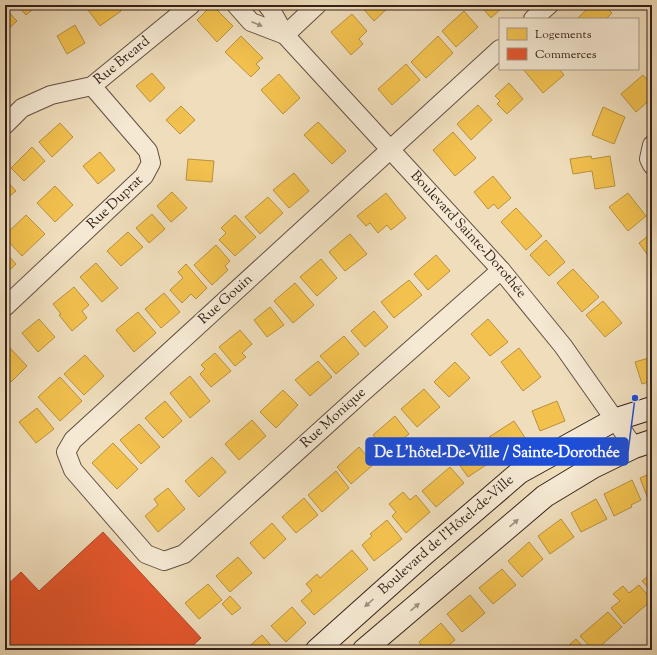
<svg xmlns="http://www.w3.org/2000/svg" width="657" height="655" font-family="'Sorts Mill Goudy',serif">
	<style>
		.homes { fill: #f2c14e; stroke: #b9913e }
		.shops { fill: #e4572e; stroke: #af4728 }
		.lines { fill: none; stroke-linecap: round; stroke-linejoin: round }
		.street-casing { stroke: #635042; stroke-width: 20 }
		.secondary-casing { stroke: #342119; stroke-width: 24 }
		.street { stroke: #f5e9d3; stroke-width: 18 }
		.secondary { stroke: #f5e9d3; stroke-width: 22 }
		.oneway { fill: #9e8f7f }
		.labels { text-anchor: middle; dominant-baseline: central; stroke-width: 4; stroke-linejoin: round; paint-order: stroke }
		.street-label { font-size: 14px; fill: #342119; stroke: #f5e9d3 }
		.leader { fill: none; stroke: #1d4ed8; stroke-width: 1.5 }
		.callout-dot { fill: #1d4ed8; stroke: #f5e9d3; stroke-width: 1.5 }
		.callout { fill: #1d4ed8; stroke: #1d4ed8; stroke-width: 1.5 }
		.callout-label { font-size: 15px; text-anchor: middle; font-weight: bold; fill: #fff }
	</style>
	<rect width="100%" height="100%" fill="#efddbb"/>
	<filter id="stains"><feTurbulence type="fractalNoise" baseFrequency=".005" numOctaves="4"/><feColorMatrix values="0 0 0 0 .2 0 0 0 0 .09 0 0 0 0 .02 0 0 0 .5 -.17"/></filter>
	<radialGradient id="worn" r=".72"><stop offset=".6" stop-color="#630" stop-opacity="0"/><stop offset="1" stop-color="#630" stop-opacity=".3"/></radialGradient>
	<g class="homes">
		<path d="M 17,5 L 38,5 L 26,15 Z"/>
		<path d="M 95,5 L 117,5 L 121,11 L 100,26 L 88,10 Z"/>
		<path d="M 212,5 L 233,26 L 217,42 L 197,20 Z"/>
		<path d="M 360,5 L 391,5 L 374,21 Z"/>
		<path d="M 480,5 L 505,5 L 491,18 Z"/>
		<path d="M 591,5 L 604,5 L 612,13 L 606,19 L 577,19 Z"/>
		<path d="M 5,8 L 17,21 L 5,32 Z"/>
		<path d="M 464,11 L 478,27 L 456,47 L 442,31 Z"/>
		<path d="M 352,14 L 367,31 L 359,39 L 363,44 L 351,55 L 331,32 Z"/>
		<path d="M 75,25 L 85,43 L 67,54 L 57,36 Z"/>
		<path d="M 241,36 L 263,58 L 256,64 L 260,68 L 251,77 L 225,52 Z"/>
		<path d="M 438,36 L 453,53 L 426,78 L 411,62 Z"/>
		<path d="M 406,64 L 420,80 L 392,105 L 378,89 Z"/>
		<path d="M 523,69 L 559,69 L 564,75 L 543,93 Z"/>
		<path d="M 152,73 L 165,88 L 150,102 L 136,86 Z"/>
		<path d="M 279,74 L 300,98 L 283,114 L 261,90 Z"/>
		<path d="M 643,75 L 652,85 L 652,98 L 636,112 L 621,94 Z"/>
		<path d="M 509,83 L 523,99 L 507,114 L 497,104 L 500,101 L 495,96 Z"/>
		<path d="M 478,105 L 492,120 L 471,140 L 457,124 Z"/>
		<path d="M 181,106 L 195,120 L 180,134 L 166,120 Z"/>
		<path d="M 603,107 L 625,117 L 614,144 L 592,135 Z"/>
		<path d="M 318,122 L 346,151 L 332,164 L 304,135 Z"/>
		<path d="M 60,123 L 73,137 L 52,157 L 39,142 Z"/>
		<path d="M 453,132 L 476,158 L 455,176 L 433,150 Z"/>
		<path d="M 32,147 L 45,161 L 24,181 L 11,168 Z"/>
		<path d="M 100,152 L 115,170 L 98,184 L 83,166 Z"/>
		<path d="M 591,156 L 592,159 L 610,156 L 615,186 L 595,189 L 592,171 L 573,174 L 570,159 Z"/>
		<path d="M 188,159 L 214,161 L 212,182 L 186,180 Z"/>
		<path d="M 294,173 L 309,191 L 289,208 L 273,190 Z"/>
		<path d="M 493,176 L 511,198 L 498,209 L 494,204 L 488,209 L 474,192 Z"/>
		<path d="M 5,179 L 16,191 L 5,200 Z"/>
		<path d="M 55,186 L 73,205 L 55,222 L 37,203 Z"/>
		<path d="M 172,192 L 187,208 L 171,222 L 157,206 Z"/>
		<path d="M 386,193 L 406,218 L 391,230 L 387,225 L 378,233 L 370,223 L 366,226 L 357,216 Z"/>
		<path d="M 628,193 L 646,216 L 628,231 L 609,207 Z"/>
		<path d="M 268,197 L 283,213 L 260,234 L 245,217 Z"/>
		<path d="M 516,208 L 542,236 L 526,250 L 501,222 Z"/>
		<path d="M 152,214 L 165,229 L 149,243 L 136,228 Z"/>
		<path d="M 26,215 L 45,234 L 22,256 L 5,238 L 5,235 Z"/>
		<path d="M 235,215 L 256,237 L 235,256 L 219,240 L 226,233 L 221,228 Z"/>
		<path d="M 128,232 L 143,247 L 121,266 L 107,251 Z"/>
		<path d="M 652,233 L 652,261 L 639,243 Z"/>
		<path d="M 350,234 L 367,254 L 345,271 L 329,252 Z"/>
		<path d="M 546,240 L 565,262 L 549,276 L 530,255 Z"/>
		<path d="M 216,245 L 230,261 L 225,266 L 228,270 L 212,285 L 194,265 Z"/>
		<path d="M 5,252 L 16,264 L 5,274 Z"/>
		<path d="M 436,255 L 450,271 L 428,290 L 414,274 Z"/>
		<path d="M 321,259 L 337,278 L 317,296 L 300,277 Z"/>
		<path d="M 96,263 L 118,288 L 102,302 L 80,277 Z"/>
		<path d="M 186,264 L 207,288 L 196,299 L 191,294 L 182,303 L 170,290 L 183,278 L 178,272 Z"/>
		<path d="M 573,269 L 599,297 L 582,312 L 557,283 Z"/>
		<path d="M 409,280 L 422,295 L 394,318 L 381,302 Z"/>
		<path d="M 295,283 L 314,305 L 293,323 L 274,301 Z"/>
		<path d="M 74,287 L 89,305 L 82,311 L 87,318 L 72,331 L 59,315 L 61,314 L 53,304 Z"/>
		<path d="M 164,293 L 180,312 L 161,328 L 145,309 Z"/>
		<path d="M 603,301 L 622,323 L 605,337 L 586,315 Z"/>
		<path d="M 270,307 L 284,325 L 267,337 L 254,320 Z"/>
		<path d="M 374,311 L 388,327 L 365,347 L 351,331 Z"/>
		<path d="M 138,312 L 156,333 L 134,352 L 116,330 Z"/>
		<path d="M 39,319 L 55,337 L 38,352 L 22,333 Z"/>
		<path d="M 488,319 L 508,342 L 490,356 L 471,334 Z"/>
		<path d="M 240,330 L 252,344 L 242,353 L 246,357 L 235,366 L 219,347 Z"/>
		<path d="M 344,336 L 359,354 L 336,374 L 320,356 Z"/>
		<path d="M 9,347 L 27,366 L 11,382 L 5,376 L 5,351 Z"/>
		<path d="M 519,348 L 541,377 L 523,391 L 501,362 Z"/>
		<path d="M 215,353 L 231,371 L 211,387 L 200,374 L 205,369 L 201,365 Z"/>
		<path d="M 85,355 L 104,376 L 84,395 L 64,374 Z"/>
		<path d="M 652,357 L 652,381 L 642,384 L 635,362 Z"/>
		<path d="M 318,361 L 332,377 L 310,396 L 295,380 Z"/>
		<path d="M 455,362 L 470,378 L 449,397 L 434,382 Z"/>
		<path d="M 190,376 L 210,401 L 190,418 L 170,393 Z"/>
		<path d="M 60,377 L 82,401 L 60,421 L 38,397 Z"/>
		<path d="M 424,389 L 440,407 L 417,427 L 401,409 Z"/>
		<path d="M 283,390 L 298,405 L 276,428 L 260,412 Z"/>
		<path d="M 165,401 L 182,421 L 163,438 L 145,418 Z"/>
		<path d="M 557,401 L 565,421 L 540,431 L 532,411 Z"/>
		<path d="M 37,408 L 54,429 L 36,443 L 19,422 Z"/>
		<path d="M 395,416 L 409,434 L 387,452 L 373,435 Z"/>
		<path d="M 252,420 L 266,436 L 239,460 L 225,444 Z"/>
		<path d="M 514,421 L 526,439 L 501,456 L 489,437 Z"/>
		<path d="M 139,424 L 160,447 L 141,464 L 120,440 Z"/>
		<path d="M 113,443 L 138,469 L 117,489 L 92,463 Z"/>
		<path d="M 480,443 L 492,461 L 468,477 L 456,460 Z"/>
		<path d="M 359,447 L 374,464 L 351,484 L 337,467 Z"/>
		<path d="M 212,457 L 226,472 L 199,497 L 185,481 Z"/>
		<path d="M 450,467 L 464,483 L 436,507 L 422,491 Z"/>
		<path d="M 336,471 L 349,488 L 322,512 L 308,495 Z"/>
		<path d="M 652,473 L 652,497 L 648,499 L 640,478 Z"/>
		<path d="M 632,480 L 641,500 L 631,505 L 632,507 L 614,516 L 604,494 Z"/>
		<path d="M 168,488 L 185,509 L 158,532 L 145,516 L 158,505 L 154,499 Z"/>
		<path d="M 403,492 L 410,500 L 416,495 L 430,512 L 406,533 L 392,516 L 396,512 L 389,504 Z"/>
		<path d="M 304,498 L 318,515 L 296,533 L 282,517 Z"/>
		<path d="M 596,499 L 607,519 L 581,532 L 571,513 Z"/>
		<path d="M 561,519 L 574,537 L 550,554 L 538,536 Z"/>
		<path d="M 387,520 L 402,539 L 374,561 L 362,545 L 372,536 L 370,534 Z"/>
		<path d="M 272,523 L 286,539 L 264,559 L 250,543 Z"/>
		<path d="M 529,542 L 543,559 L 522,577 L 508,561 Z"/>
		<path d="M 352,550 L 368,569 L 314,615 L 301,601 L 312,591 L 306,584 L 317,574 L 320,578 Z"/>
		<path d="M 238,557 L 252,573 L 230,592 L 216,576 Z"/>
		<path d="M 502,569 L 516,585 L 493,604 L 479,588 Z"/>
		<path d="M 652,573 L 652,592 L 642,581 Z"/>
		<path d="M 208,584 L 222,600 L 199,619 L 185,603 Z"/>
		<path d="M 639,585 L 652,600 L 624,624 L 611,608 L 620,601 L 613,594 L 623,586 L 629,593 Z"/>
		<path d="M 470,595 L 485,613 L 462,632 L 447,614 Z"/>
		<path d="M 230,596 L 241,608 L 232,615 L 222,604 Z"/>
		<path d="M 292,607 L 306,623 L 286,642 L 271,626 Z"/>
		<path d="M 608,612 L 622,627 L 596,650 L 593,650 L 580,636 Z"/>
		<path d="M 441,623 L 455,640 L 443,650 L 425,650 L 419,642 Z"/>
		<path d="M 262,635 L 275,650 L 245,650 Z"/>
		<path d="M 576,639 L 586,650 L 563,650 Z"/>
	</g>
	<path class="shops" d="M 103,532 L 201,638 L 188,650 L 5,650 L 5,587 L 21,572 L 39,591 Z"/>
	<g class="lines">
		<g class="street-casing">
			<g id="street">
				<path d="M 236,5 L 251,22 L 285,35"/>
				<path id="s1" d="M 267,5 L 271,10 L 285,35 L 501,270 L 563,346 L 634,447"/>
				<path d="M 533,19 L 549,5"/>
				<path d="M 285,35 L 317,5"/>
				<path id="s2" d="M 500,49 L 73,440 L 66,452 L 73,470 L 146,554 L 164,561 L 184,554 L 363,392 L 501,270"/>
				<path id="s3" d="M 5,125 L 22,108 L 51,95 L 92,86 L 191,5"/>
				<path d="M 652,145 L 649,159 L 652,165"/>
				<path id="s4" d="M 5,307 L 144,176 L 151,163 L 148,151 L 92,86"/>
			</g>
		</g>
		<g class="secondary-casing">
			<g id="secondary">
				<path id="s5" d="M 317,650 L 422,556 L 520,472 L 614,420 L 652,408"/>
				<path d="M 364,650 L 545,496 L 593,467 L 634,447 L 652,441"/>
			</g>
		</g>
		<use href="#street" class="street"/>
		<use href="#secondary" class="secondary"/>
	</g>
	<defs><path id="oneway-solid" d="M-6-.8H1V-3.2L6.5 0L1 3.2V.8H-6Z"/></defs>
	<g class="oneway">
		<use href="#oneway-solid" transform="translate(257 24) rotate(23)"/>
		<use href="#oneway-solid" transform="translate(514 523) rotate(-41)"/>
		<use href="#oneway-solid" transform="translate(369 603) rotate(138)"/>
		<use href="#oneway-solid" transform="translate(415 607) rotate(-40)"/>
	</g>
	<g class="labels">
		<g class="street-label">
			<text stroke="none"><textPath href="#s3" startOffset="137">Rue Breard</textPath></text>
			<text stroke="none"><textPath href="#s4" startOffset="152">Rue Duprat</textPath></text>
			<text stroke="none"><textPath href="#s1" startOffset="306">Boulevard Sainte-Dorothée</textPath></text>
			<text transform="translate(226 300) rotate(-42)">Rue Gouin</text>
			<text stroke="none"><textPath href="#s2" startOffset="966">Rue Monique</textPath></text>
			<text stroke="none"><textPath href="#s5" startOffset="173">Boulevard de l'Hôtel-de-Ville</textPath></text>
		</g>
	</g>
	<path class="leader" d="M635 398L628 452"/>
	<circle class="callout-dot" cx="635" cy="398" r="4"/>
	<rect class="callout" x="366" y="438" width="262" height="27" rx="4"/>
	<g class="callout-label">
		<text x="497" y="457">De L'hôtel-De-Ville / Sainte-Dorothée</text>
	</g>
	<rect width="657" height="655" fill="none" stroke="#efddbb" stroke-width="20"/>
	<rect x="6" y="6" width="645" height="643" fill="none" stroke="#342119" stroke-width="2"/>
	<rect x="10" y="10" width="637" height="635" fill="none" stroke="#342119"/>
	<rect x="499" y="18" width="140" height="52" fill="#f5e9d3" stroke="#a89989"/>
	<rect x="507" y="28" width="20" height="12" fill="#f2c14e" stroke="#a89989"/>
	<text x="535" y="38" font-size="12" fill="#342119">Logements</text>
	<rect x="507" y="48" width="20" height="12" fill="#e4572e" stroke="#a89989"/>
	<text x="535" y="58" font-size="12" fill="#342119">Commerces</text>
	<rect width="100%" height="100%" filter="url(#stains)"/>
	<rect width="100%" height="100%" fill="url(#worn)"/>
</svg>
